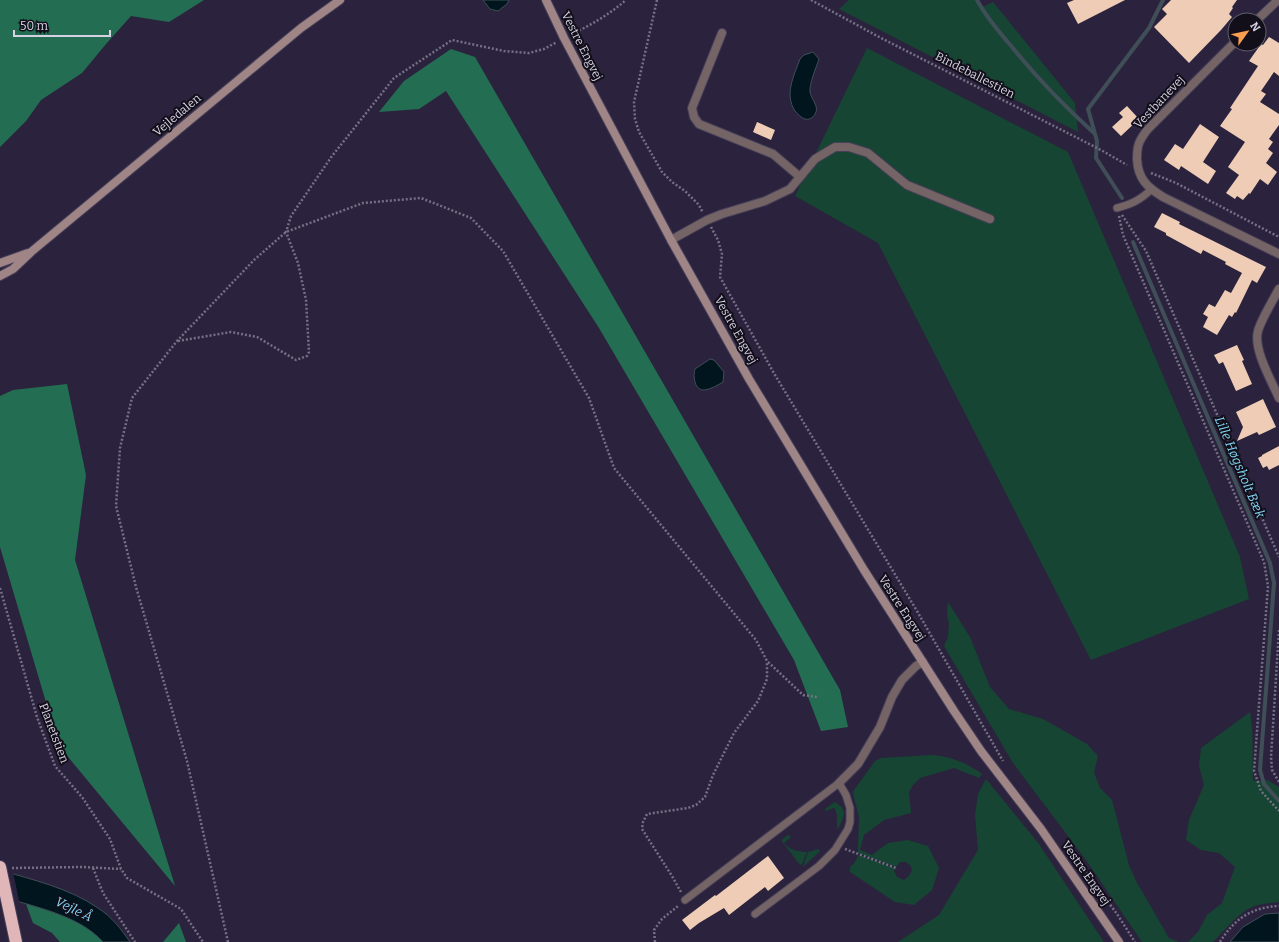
<svg xmlns="http://www.w3.org/2000/svg" width="1279" height="942" font-family="Bitter,serif">
	<style>
		.green { fill: #164533 }
		.forest { fill: #236e52 }
		.water { fill: #00151d; stroke: #404e58 }
		.pier { fill: #2b233d }
		.lines { fill: none; stroke-linecap: round; stroke-linejoin: round }
		.stream { stroke: #404e58; stroke-width: 4 }
		.building { fill: #eeccb6 }
		.lane-casing { stroke: #463f58; stroke-width: 9 }
		.street-casing { stroke: #463f58; stroke-width: 10 }
		.secondary-casing { stroke: #463f58; stroke-width: 10 }
		.highway-casing { stroke: #463f58; stroke-width: 14 }
		.path { stroke: #767086; stroke-width: 2.5; stroke-dasharray: 2 2; stroke-linecap: butt }
		.lane { stroke: #756465; stroke-width: 7 }
		.street { stroke: #756465; stroke-width: 8 }
		.secondary { stroke: #a08587; stroke-width: 8 }
		.highway { stroke: #e0b6b9; stroke-width: 12 }
		.labels { text-anchor: middle; dominant-baseline: central; stroke-width: 4; stroke-linejoin: round; paint-order: stroke }
		.street-label { font-size: 12px; fill: #d6d2e3; stroke: #120f1a }
		.water-label { font-size: 13px; font-style: italic; fill: #82d6f6; stroke: #120f1a }
	</style>
	<rect width="100%" height="100%" fill="#2b233d"/>
	<g class="green">
		<path d="M 849,0 L 975,0 L 980,8 L 993,2 L 1075,103 L 1078,132 L 839,9 Z"/>
		<path d="M 867,48 L 1068,152 L 1240,557 L 1249,599 L 1091,660 L 878,243 L 795,196 Z"/>
		<path d="M 948,602 L 970,637 L 990,687 L 1009,709 L 1043,719 L 1087,744 L 1098,756 L 1094,772 L 1100,788 L 1112,800 L 1129,865 L 1136,881 L 1169,938 L 1179,942 L 1142,942 L 1086,860 L 1013,763 L 944,646 L 948,637 L 949,624 L 947,614 Z"/>
		<path d="M 1250,712 C 1254,735 1252,758 1253,781 L 1267,780 L 1279,787 L 1279,902 C 1270,903 1256,904 1248,909 C 1235,917 1224,931 1213,942 L 1188,942 L 1198,932 L 1207,915 L 1222,903 L 1235,867 L 1219,853 L 1201,850 L 1186,840 L 1189,820 L 1204,785 L 1199,766 L 1201,748 Z"/>
		<path d="M 932,755 C 952,757 965,762 982,774 L 979,778 L 954,768 L 920,778 L 913,785 L 909,792 L 911,813 L 884,820 L 864,835 L 860,850 L 872,855 L 888,843 L 908,840 L 928,846 L 939,868 L 932,890 L 914,905 L 895,902 L 850,872 L 850,867 C 854,864 857,860 858,855 L 895,868 L 894,871 L 897,877 L 904,880 L 909,876 L 912,870 L 910,865 L 906,862 L 900,862 L 896,867 L 858,853 L 859,817 L 853,793 L 854,790 L 875,761 L 881,758 Z"/>
		<path d="M 986,779 L 1039,844 L 1104,942 L 898,942 L 939,915 L 978,850 L 975,815 L 978,794 Z"/>
		<path d="M 835,802 C 849,810 844,817 838,829 L 837,828 L 837,815 L 835,809 L 833,808 L 826,811 L 825,809 Z"/>
		<path d="M 788,835 L 791,837 L 784,843 C 789,850 799,852 807,852 L 802,864 L 800,865 L 781,840 Z"/>
		<path d="M 818,849 L 820,851 L 803,867 L 808,852 Z"/>
	</g>
	<g class="forest">
		<path d="M 0,0 L 204,0 L 169,22 L 131,16 L 106,44 L 82,73 L 41,100 L 26,121 L 0,147 Z"/>
		<path d="M 451,49 L 475,57 L 840,690 L 848,727 L 821,731 L 794,660 L 599,328 L 446,91 L 419,109 L 379,112 L 404,81 Z"/>
		<path d="M 67,384 L 86,475 L 75,560 L 175,886 L 59,746 L 0,547 L 0,396 L 13,390 Z"/>
		<path d="M 26,904 C 53,912 84,920 103,942 L 60,942 L 52,933 L 33,923 Z"/>
		<path d="M 179,923 L 186,942 L 163,942 Z"/>
	</g>
	<g class="water">
		<path d="M 483,0 L 509,0 L 507,4 L 498,11 L 490,9 Z"/>
		<path d="M 813,52 L 819,59 C 816,68 809,84 810,92 C 811,99 820,107 815,114 C 813,118 809,120 805,119 C 801,118 798,114 795,111 C 784,94 794,76 800,59 L 804,55 Z"/>
		<path d="M 710,359 L 714,360 L 724,372 L 723,382 C 718,385 711,389 705,390 C 694,391 693,376 695,369 Z"/>
		<path d="M 0,870 C 33,880 69,888 98,908 C 112,917 121,929 130,942 L 103,942 C 79,915 34,907 0,896 Z"/>
		<path d="M 1279,913 L 1279,942 L 1230,942 L 1243,927 L 1265,914 Z"/>
	</g>
	<path class="pier" d="M 0,869 L 13,872 L 20,905 L 0,898 Z"/>
	<g class="lines">
		<g class="stream">
			<path d="M 977,0 C 987,18 998,31 1012,47 C 1037,78 1064,106 1094,133"/>
			<path d="M 1122,198 L 1096,158 L 1097,141 L 1088,109 L 1149,28 L 1163,0"/>
			<path d="M 1133,242 L 1270,563 L 1274,583 L 1260,770 L 1264,784 L 1279,801"/>
		</g>
	</g>
	<g class="building">
		<path d="M 1074,0 L 1125,0 L 1078,24 L 1067,3 Z"/>
		<path d="M 1171,0 L 1237,0 L 1232,7 L 1233,8 L 1229,14 L 1232,17 L 1221,30 L 1189,63 L 1154,27 L 1167,14 L 1162,9 Z"/>
		<path d="M 1269,37 L 1279,43 L 1279,76 L 1274,72 L 1261,91 L 1266,94 L 1260,102 L 1279,114 L 1279,125 L 1269,139 L 1273,142 L 1268,149 L 1273,153 L 1266,163 L 1277,172 L 1268,185 L 1260,179 L 1250,194 L 1249,193 L 1243,200 L 1237,196 L 1235,199 L 1226,193 L 1239,175 L 1228,167 L 1245,142 L 1220,126 L 1232,109 L 1230,108 L 1258,66 L 1249,61 L 1261,44 L 1263,45 Z"/>
		<path d="M 1127,106 L 1139,119 L 1121,136 L 1112,127 L 1123,117 L 1119,113 Z"/>
		<path d="M 757,122 L 775,130 L 771,140 L 753,132 Z"/>
		<path d="M 1200,124 L 1219,137 L 1203,162 L 1216,171 L 1208,184 L 1181,166 L 1179,170 L 1164,160 L 1175,144 L 1183,149 Z"/>
		<path d="M 1162,213 L 1180,222 L 1179,224 L 1266,267 L 1257,283 L 1252,280 L 1236,313 L 1235,312 L 1232,317 L 1229,315 L 1217,335 L 1203,327 L 1208,317 L 1203,314 L 1209,304 L 1215,307 L 1225,290 L 1231,293 L 1242,273 L 1225,264 L 1226,262 L 1203,250 L 1201,254 L 1166,235 L 1166,233 L 1154,227 Z"/>
		<path d="M 1237,345 L 1244,360 L 1242,361 L 1252,384 L 1236,391 L 1223,362 L 1219,364 L 1214,355 Z"/>
		<path d="M 1263,399 L 1276,427 L 1259,435 L 1257,432 L 1237,441 L 1243,427 L 1236,412 Z"/>
		<path d="M 1279,446 L 1279,465 L 1269,470 L 1267,466 L 1263,468 L 1258,458 L 1262,456 L 1262,455 Z"/>
		<path d="M 768,856 L 784,878 L 768,891 L 765,887 L 729,915 L 724,908 L 699,923 L 690,930 L 682,920 L 715,895 L 716,896 Z"/>
	</g>
	<g class="lines">
		<g class="lane-casing">
			<g id="lane">
				<path d="M 1117,208 C 1132,204 1140,200 1152,189"/>
				<path d="M 685,900 L 839,783 L 846,795 L 850,808 L 850,822 L 848,829 L 835,850 L 819,866 L 755,914"/>
			</g>
		</g>
		<g class="street-casing">
			<g id="street">
				<path d="M 1257,20 L 1278,0"/>
				<path d="M 722,33 L 692,108 L 694,117 L 699,124 L 773,154 L 800,177"/>
				<path d="M 1235,42 L 1147,130 C 1145,133 1142,137 1140,141 C 1137,146 1137,154 1137,159 C 1138,179 1147,187 1163,197 L 1279,254"/>
				<path d="M 671,240 L 707,220 L 722,214 L 765,201 L 790,189 L 815,159 L 835,147 L 849,147 L 868,153 L 907,185 L 990,219"/>
				<path d="M 1279,289 C 1273,300 1261,320 1258,331 C 1253,349 1271,380 1279,398"/>
				<path d="M 839,783 L 858,764 L 880,727 L 892,697 L 902,680 L 916,666 L 923,662"/>
			</g>
		</g>
		<g class="secondary-casing">
			<g id="secondary">
				<path d="M 546,0 L 564,38 L 671,240 L 749,379 L 864,570 L 954,711 L 981,751 L 1041,829 L 1119,942"/>
				<path d="M 0,263 L 28,253"/>
				<path d="M 0,276 L 13,269 L 31,252 L 301,28 L 340,0"/>
			</g>
		</g>
		<g class="highway-casing">
			<path id="highway" d="M 0,867 L 16,942"/>
		</g>
		<g class="path">
			<path d="M 657,0 L 634,102 L 635,119 L 639,132 L 662,172 L 672,182 L 685,191 L 699,205 L 703,213"/>
			<path d="M 811,0 L 881,38 L 1101,150 L 1127,165"/>
			<path d="M 572,34 C 591,25 610,14 626,0"/>
			<path d="M 1151,173 L 1176,183 L 1279,237"/>
			<path d="M 1122,215 L 1146,251 L 1279,557"/>
			<path d="M 1119,216 L 1123,235 L 1264,562 L 1268,586 L 1254,771 L 1261,791 L 1279,811"/>
			<path d="M 711,227 L 718,240 L 722,254 L 720,277 L 775,375 L 917,611 L 1003,761"/>
			<path d="M 178,341 L 231,332 L 257,337 L 296,360 L 307,356 L 309,352 L 306,300 L 298,263 L 286,232 L 291,216 L 332,156 L 394,78 L 452,40 L 504,51 L 529,53 L 544,49 L 557,42"/>
			<path d="M 0,588 L 37,717 L 55,766 L 82,797 L 110,839 L 121,869 L 127,878 L 181,909 L 203,942"/>
			<path d="M 1279,630 L 1271,757 L 1272,770 L 1279,782"/>
			<path d="M 845,849 L 896,868"/>
			<path d="M 1070,850 L 1117,914 L 1135,942"/>
			<path d="M 12,868 L 82,867 L 121,869"/>
			<path d="M 93,868 L 103,893 L 135,942"/>
			<path d="M 681,892 L 672,876 L 642,829 L 643,822 L 647,814 L 688,808 L 696,805 L 705,797 L 713,775 L 734,733 L 758,701 L 767,679 L 767,662"/>
			<path d="M 228,942 L 187,761 L 136,587 L 116,506 L 120,448 L 132,398 L 177,341 L 254,260 L 286,232 L 363,203 L 421,198 L 471,218 L 503,251 L 589,398 L 614,468 L 756,640 L 767,661 L 803,695 L 817,697"/>
			<path d="M 655,942 L 654,930 L 662,919 L 678,906"/>
			<path d="M 1220,942 C 1234,919 1252,907 1279,906"/>
		</g>
		<use href="#lane" class="lane"/>
		<use href="#street" class="street"/>
		<use href="#secondary" class="secondary"/>
		<use href="#highway" class="highway"/>
	</g>
	<g class="labels">
		<g class="street-label">
			<text transform="translate(582 46) rotate(63)">Vestre Engvej</text>
			<text transform="translate(975 75) rotate(27)">Bindeballestien</text>
			<text transform="translate(1159 102) rotate(-47)">Vestbanevej</text>
			<text transform="translate(177 115) rotate(-40)">Vejledalen</text>
			<text transform="translate(736 330) rotate(61)">Vestre Engvej</text>
			<text transform="translate(902 608) rotate(57)">Vestre Engvej</text>
			<text transform="translate(54 733) rotate(69)">Planetstien</text>
			<text transform="translate(1086 873) rotate(55)">Vestre Engvej</text>
		</g>
		<g class="water-label">
			<text transform="translate(1240 467) rotate(67)">Lille Høgsholt Bæk</text>
			<text transform="translate(74 909) rotate(26)">Vejle Å</text>
		</g>
	</g>
	<g transform="translate(1247 32) rotate(57)"><circle r="19" fill="#120f1a" stroke="#605d6a"/>
	<path d="M0-3L7 15L0 10L-7 15Z" fill="#fb9e50"/>
	<text y="-6" font-size="11" font-weight="bold" text-anchor="middle" fill="#d6d2e3">N</text>
	</g>
	<path d="M14 30v6h96v-6" fill="none" stroke="#d6d2e3" stroke-width="2"/>
	<text x="20" y="30" font-size="12" fill="#d6d2e3" stroke="#120f1a" stroke-width="3" paint-order="stroke">50 m</text>
</svg>
